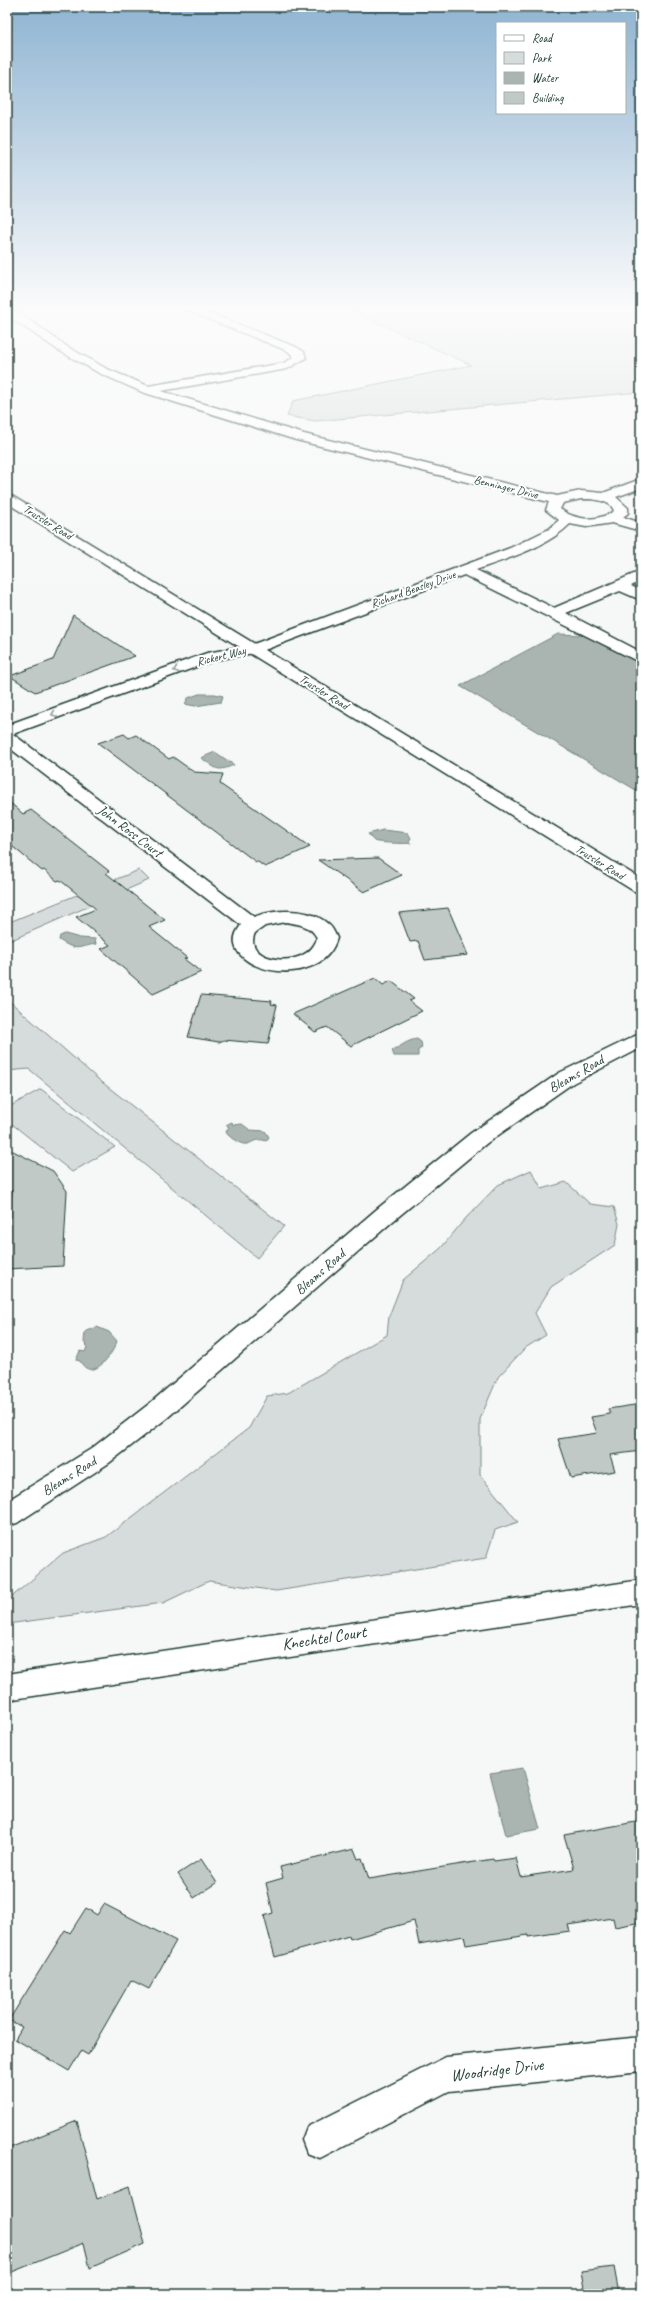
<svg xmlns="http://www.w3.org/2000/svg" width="648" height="2301" font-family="Caveat,sans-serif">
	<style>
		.green { fill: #d6dcdb; stroke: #7a8c88 }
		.water { fill: #aab5b1; stroke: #72857f }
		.building { fill: #c0c9c6; stroke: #1f3d34 }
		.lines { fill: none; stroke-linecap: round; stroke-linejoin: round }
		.minor-casing { stroke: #1f3d34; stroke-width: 3 }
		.major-casing { stroke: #1f3d34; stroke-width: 3 }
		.minor { fill: #fff; fill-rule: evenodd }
		.major { fill: #fff; fill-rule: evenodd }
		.oneway { stroke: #8f9e9a }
		.labels { text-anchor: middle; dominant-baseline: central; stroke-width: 4; stroke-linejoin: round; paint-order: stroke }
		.far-street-label { font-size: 12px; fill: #1f3d34; stroke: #fff }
		.street-label { font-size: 14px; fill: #1f3d34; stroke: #fff }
		.near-street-label { font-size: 17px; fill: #1f3d34; stroke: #fff }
	</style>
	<rect width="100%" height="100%" fill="#f6f7f7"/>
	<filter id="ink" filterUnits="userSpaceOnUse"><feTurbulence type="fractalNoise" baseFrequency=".025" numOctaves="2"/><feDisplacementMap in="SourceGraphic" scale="8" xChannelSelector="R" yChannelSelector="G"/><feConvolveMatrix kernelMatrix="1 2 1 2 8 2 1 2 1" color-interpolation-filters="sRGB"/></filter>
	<g filter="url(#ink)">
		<g class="green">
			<path d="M 345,308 L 641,308 L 641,392 L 315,421 L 287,416 L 293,401 L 471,365 Z"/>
			<path d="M 139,870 L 149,880 L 7,942 L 7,923 Z"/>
			<path d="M 7,999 L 98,1079 L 284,1226 L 257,1258 L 29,1069 L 7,1071 Z"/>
			<path d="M 41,1089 L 115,1147 L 72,1172 L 7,1120 L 7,1108 Z"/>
			<path d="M 531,1170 L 542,1189 L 566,1182 L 590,1204 L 614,1207 L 619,1224 L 615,1245 L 551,1287 L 535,1313 L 546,1335 L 525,1348 L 498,1377 L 480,1419 L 480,1475 L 518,1522 L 495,1530 L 486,1558 L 276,1591 L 209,1581 L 163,1603 L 7,1624 L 7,1601 L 63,1553 L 106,1537 L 249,1428 L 267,1396 L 288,1393 L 387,1335 L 389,1316 L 403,1280 L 441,1248 L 465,1219 L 498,1185 Z"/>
		</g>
		<g class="water">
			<path d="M 558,634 L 584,635 L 641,660 L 641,793 L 460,686 Z"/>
			<path d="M 199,694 L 215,694 L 223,696 L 221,702 L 195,706 L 185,704 L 188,698 Z"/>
			<path d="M 215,752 L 234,765 C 215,773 217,768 201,758 Z"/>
			<path d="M 383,830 L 408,833 L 411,838 L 409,841 L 411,843 C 409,844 376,843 374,841 C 371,839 371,836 368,834 Z"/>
			<path d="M 65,934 L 80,938 L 95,939 L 96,944 C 77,947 78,952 59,940 L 60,936 Z"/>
			<path d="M 417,1039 L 421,1042 L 422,1048 L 418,1050 L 418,1056 L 394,1056 L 392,1050 C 401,1047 407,1040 417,1039 Z"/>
			<path d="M 232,1122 L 233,1125 L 242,1124 L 250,1130 L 265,1131 L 269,1137 L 266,1141 C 259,1138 254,1141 248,1144 C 242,1146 228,1137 226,1132 L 229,1127 L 226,1125 Z"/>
			<path d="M 97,1327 L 109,1332 L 117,1341 C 113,1354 92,1384 80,1361 L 76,1360 L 80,1351 L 85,1352 L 87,1347 L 84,1342 L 85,1332 Z"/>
			<path d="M 523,1768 L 540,1829 L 506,1835 L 490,1773 Z"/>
		</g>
		<g class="building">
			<path d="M 73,615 L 135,656 L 35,692 L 10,676 L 53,660 Z"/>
			<path d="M 124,734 L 129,738 L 136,735 L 169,759 L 173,757 L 194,772 L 223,774 L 220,784 L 310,847 L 265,867 L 258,862 L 256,862 L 98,743 Z"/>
			<path d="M 7,800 L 23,814 L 31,810 L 40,817 L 109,871 L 106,873 L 165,920 L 149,927 L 187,958 L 184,959 L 201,972 L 153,994 L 101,949 L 110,945 L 76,917 L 96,909 L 60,880 L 57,881 L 44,870 L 42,871 L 7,842 Z"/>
			<path d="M 378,858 L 402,875 L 364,892 L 318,860 Z"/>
			<path d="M 448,908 L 468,955 L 425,960 L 418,941 L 410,942 L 399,913 Z"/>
			<path d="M 375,978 L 383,985 L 391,981 L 414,999 L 409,1001 L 422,1011 L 351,1046 L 327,1027 L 315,1032 L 293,1014 Z"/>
			<path d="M 201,995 L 272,1001 L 271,1004 L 277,1005 L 268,1044 L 224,1040 L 219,1042 L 188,1037 Z"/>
			<path d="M 7,1148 L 53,1171 L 67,1191 L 63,1266 L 7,1269 L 12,1191 L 7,1188 Z"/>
			<path d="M 641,1404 L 641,1451 L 610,1455 L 615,1471 L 571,1478 L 558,1439 L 597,1433 L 591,1417 L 610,1414 L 608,1409 Z"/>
			<path d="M 641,1821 L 641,1922 L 615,1927 L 613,1918 L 568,1925 L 570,1931 L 528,1937 L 528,1935 L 466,1945 L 464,1936 L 419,1944 L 414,1921 L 350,1939 L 349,1936 L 275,1957 L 264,1916 L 273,1913 L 266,1883 L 283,1878 L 280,1867 L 354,1849 L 358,1859 L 362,1858 L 369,1879 L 493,1859 L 494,1861 L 516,1858 L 521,1877 L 574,1869 L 564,1835 Z"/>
			<path d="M 201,1859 L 217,1883 L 194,1898 L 178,1874 Z"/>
			<path d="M 104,1904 L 176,1941 L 149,1989 L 131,1980 L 88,2055 L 81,2051 L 69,2071 L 15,2039 L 22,2027 L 9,2020 L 65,1930 L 70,1933 L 86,1908 L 97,1915 Z"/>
			<path d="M 77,2121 L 97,2199 L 130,2186 L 145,2244 L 90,2268 L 84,2243 L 12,2272 L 7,2252 L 7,2149 Z"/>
			<path d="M 614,2267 L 619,2294 L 585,2294 L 581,2271 Z"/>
		</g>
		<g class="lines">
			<g class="minor-casing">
				<g id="minor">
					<path d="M 7,308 L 12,308 L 66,346 L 107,369 L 148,386 L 284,363 L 294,357 L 288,351 L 181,308 L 196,308 L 296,347 L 304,352 L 306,358 L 287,369 L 161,391 L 304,434 L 557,496 L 581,491 L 603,493 L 641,479 L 641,488 L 616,497 L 628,508 L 628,513 L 623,517 L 641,523 L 641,531 L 612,523 L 586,527 L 570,524 C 546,548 508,558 476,570 L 554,608 L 641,571 L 641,581 L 631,586 L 641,591 L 641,600 L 620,591 L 566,613 L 641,652 L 641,663 L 464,575 L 259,652 L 215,660 L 13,734 L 254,917 C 276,909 311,907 329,925 C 333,928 335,934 337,938 C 320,997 207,968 241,925 L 7,746 L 7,725 L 207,653 L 251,645 L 510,548 L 549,529 L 559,520 L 546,510 L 549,502 L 296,440 L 142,392 L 99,373 L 58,350 L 7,315 ZM 581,499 C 591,499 611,499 614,511 C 597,522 576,521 560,509 L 563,503 ZM 285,922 C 298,924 311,925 317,938 C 308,972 241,962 255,933 L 265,926 Z"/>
					<path d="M 641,1580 L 641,1604 L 7,1700 L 7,1674 Z"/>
					<path d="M 641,2037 L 641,2071 L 449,2091 L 320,2158 L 307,2153 L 302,2140 L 307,2127 L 446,2057 Z"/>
				</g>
			</g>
			<g class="major-casing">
				<g id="major">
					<path d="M 7,493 L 641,879 L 641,893 L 634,891 L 7,503 Z"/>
					<path d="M 641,1033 L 641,1048 L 573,1083 L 487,1143 L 393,1221 L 167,1418 L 109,1463 L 17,1523 L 7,1526 L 7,1501 L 91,1449 L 149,1404 L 377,1209 L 471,1133 L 559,1073 Z"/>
				</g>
			</g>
			<use href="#minor" class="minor"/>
			<use href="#major" class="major"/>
		</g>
		<defs><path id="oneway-chevron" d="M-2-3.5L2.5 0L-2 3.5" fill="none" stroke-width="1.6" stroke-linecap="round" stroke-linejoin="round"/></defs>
		<g class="oneway">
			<use href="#oneway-chevron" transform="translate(176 670) rotate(160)"/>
			<use href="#oneway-chevron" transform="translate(54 714) rotate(160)"/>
		</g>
	</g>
	<linearGradient id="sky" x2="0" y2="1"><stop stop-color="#8fb4d2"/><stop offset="0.49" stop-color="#fbfbfb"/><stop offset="1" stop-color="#fbfbfb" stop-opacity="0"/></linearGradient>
	<rect width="648" height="630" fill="url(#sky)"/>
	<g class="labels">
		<g class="far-street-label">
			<text transform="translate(506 487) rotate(14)">Benninger Drive</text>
			<text transform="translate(48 522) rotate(32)">Trussler Road</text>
			<text transform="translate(413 589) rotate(-20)">Richard Beasley Drive</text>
			<text transform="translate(221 656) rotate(-14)">Rickert Way</text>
			<text transform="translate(324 692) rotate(32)">Trussler Road</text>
			<text transform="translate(600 862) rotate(32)">Trussler Road</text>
		</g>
		<g class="street-label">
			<text transform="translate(130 831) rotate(37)">John Ross Court</text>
			<text transform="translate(576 1074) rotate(-30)">Bleams Road</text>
			<text transform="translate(320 1272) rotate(-41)">Bleams Road</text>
			<text transform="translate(69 1476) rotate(-32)">Bleams Road</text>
		</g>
		<g class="near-street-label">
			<text transform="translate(324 1638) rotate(-9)">Knechtel Court</text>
			<text transform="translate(497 2070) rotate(-7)">Woodridge Drive</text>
		</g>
	</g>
	<rect width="648" height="2301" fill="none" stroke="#fff" stroke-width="24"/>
	<rect x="12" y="12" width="624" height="2277" fill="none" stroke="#1f3d34" stroke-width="1.5" filter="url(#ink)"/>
	<rect x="496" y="22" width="130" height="92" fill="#ffffff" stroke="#a5b1ae"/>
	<rect x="504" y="35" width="20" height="6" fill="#ffffff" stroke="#a5b1ae"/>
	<text x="532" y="42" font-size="12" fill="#1f3d34">Road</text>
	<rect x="504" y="52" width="20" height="12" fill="#d6dcdb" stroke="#a5b1ae"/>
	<text x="532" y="62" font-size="12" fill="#1f3d34">Park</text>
	<rect x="504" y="72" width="20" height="12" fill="#aab5b1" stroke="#a5b1ae"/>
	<text x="532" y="82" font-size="12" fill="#1f3d34">Water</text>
	<rect x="504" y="92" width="20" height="12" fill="#c0c9c6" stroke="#a5b1ae"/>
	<text x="532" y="102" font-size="12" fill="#1f3d34">Building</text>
</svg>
